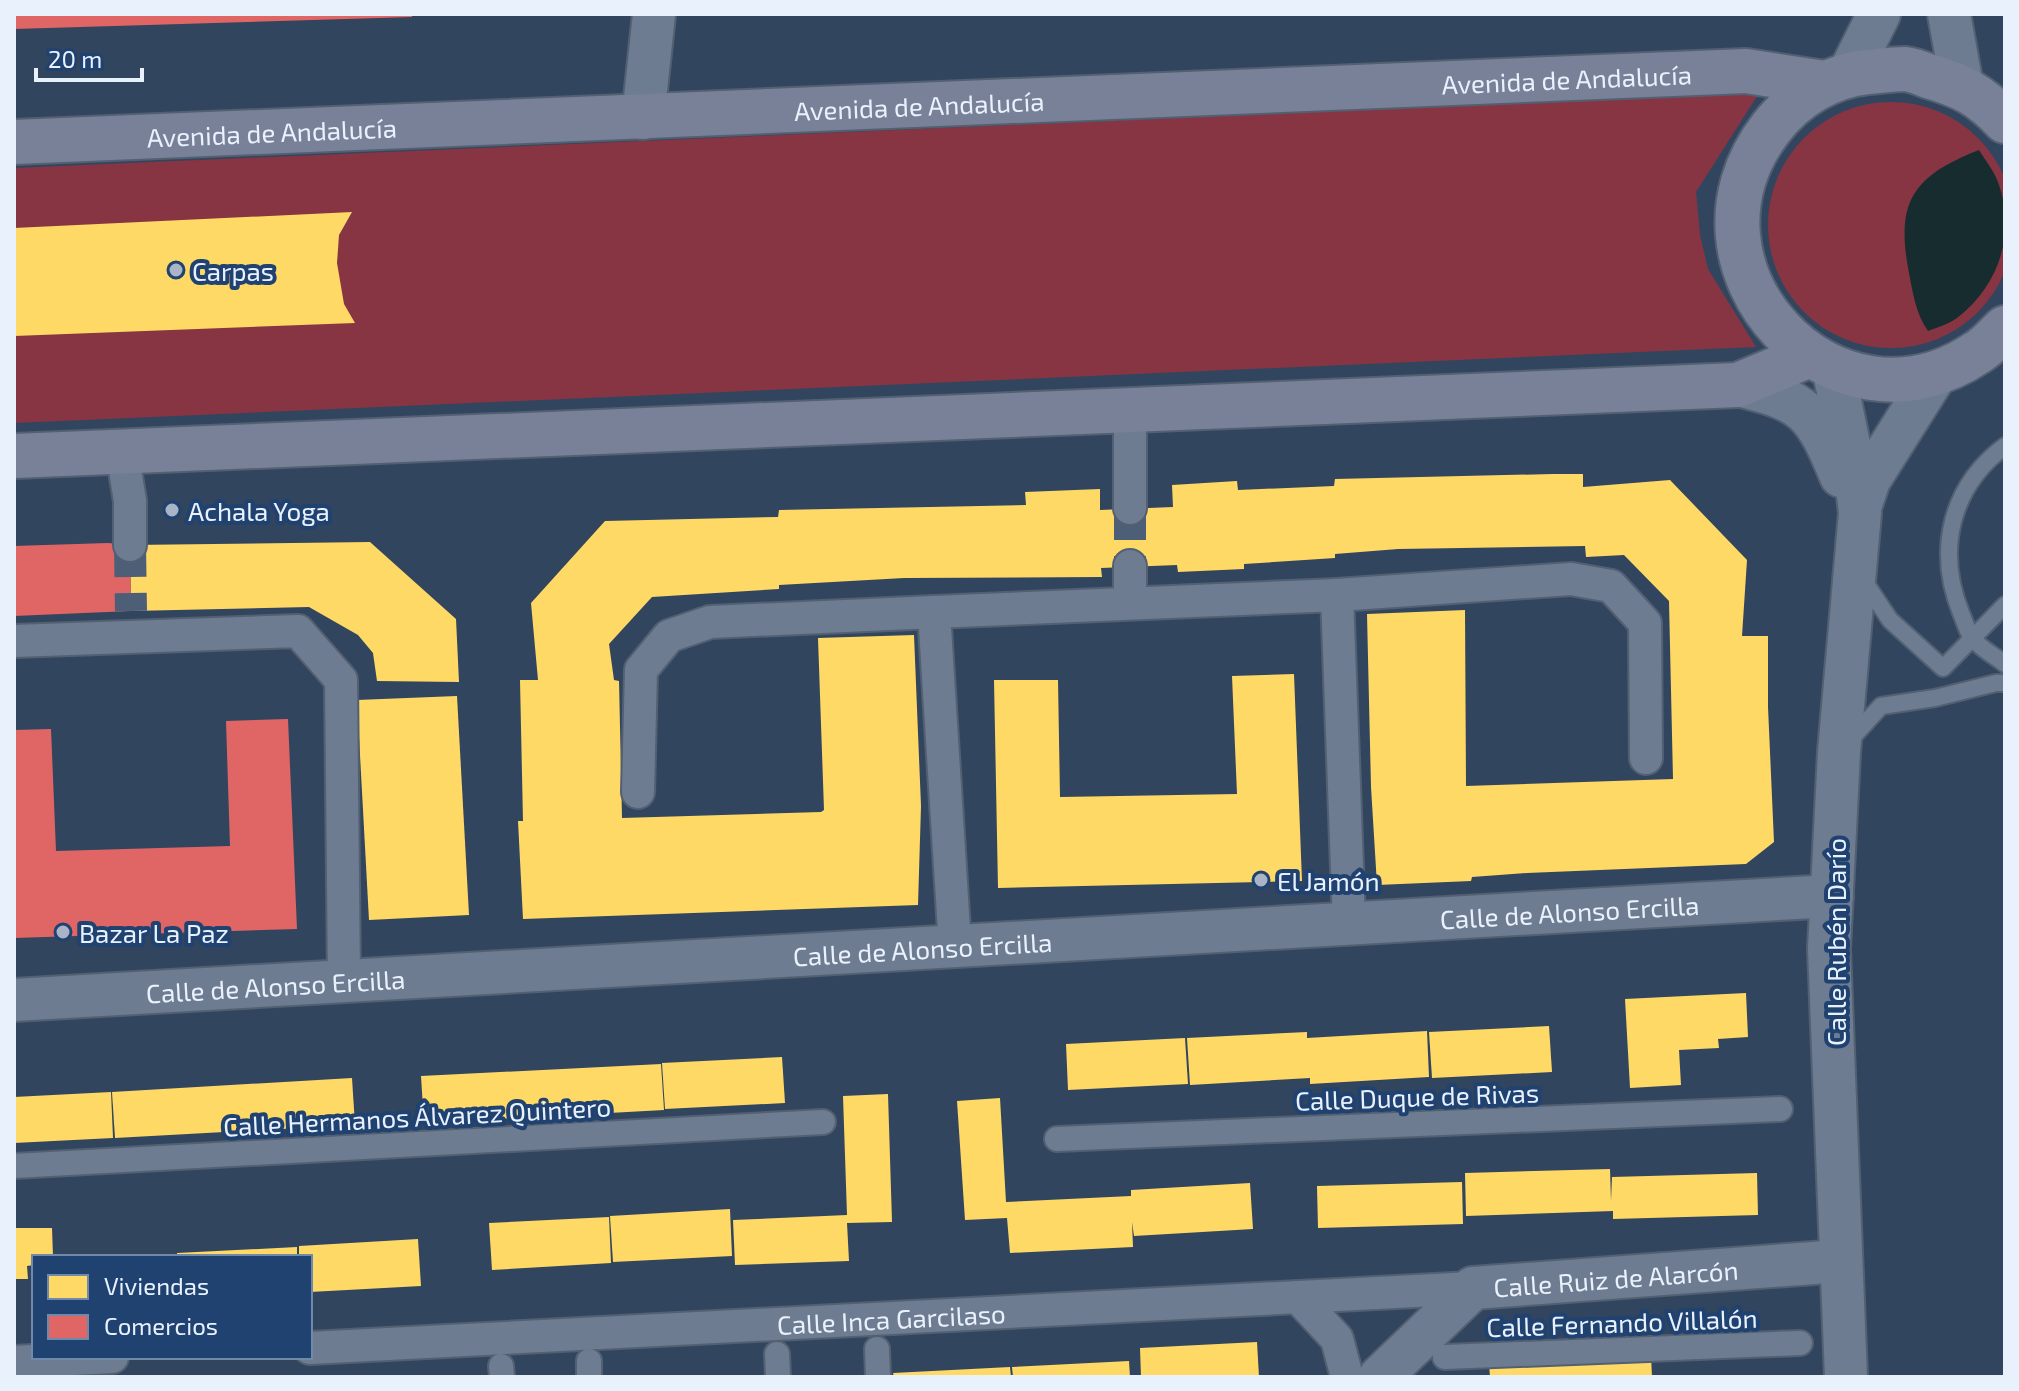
<svg xmlns="http://www.w3.org/2000/svg" width="2019" height="1391" font-family="'Exo 2',sans-serif">
	<style>
		.green { fill: #883543 }
		.water { fill: #172c2f }
		.homes { fill: #ffd966 }
		.shops { fill: #e06666 }
		.lines { fill: none; stroke-linecap: round; stroke-linejoin: round }
		.minor-tunnel { stroke: #4d5f77; stroke-width: 32; stroke-dasharray: 32 16; stroke-linecap: butt }
		.service-casing { stroke: #526072; stroke-width: 20 }
		.pedestrian-casing { stroke: #526072; stroke-width: 28 }
		.minor-casing { stroke: #526072; stroke-width: 36 }
		.tertiary-casing { stroke: #526072; stroke-width: 46 }
		.primary-casing { stroke: #526072; stroke-width: 48 }
		.service { stroke: #6e7c91; stroke-width: 16 }
		.pedestrian { stroke: #6e7c91; stroke-width: 24 }
		.minor { stroke: #6e7c91; stroke-width: 32 }
		.tertiary { stroke: #6e7c91; stroke-width: 42 }
		.primary { stroke: #798199; stroke-width: 44 }
		.poi-dot { fill: #a9b5c6; stroke: #204271; stroke-width: 3 }
		.labels { text-anchor: middle; dominant-baseline: central; stroke-width: 8; stroke-linejoin: round; paint-order: stroke }
		.street-label { font-size: 26px; fill: #e9f1fd; stroke: #204271 }
		.poi-label { font-size: 26px; fill: #e9f1fd; stroke: #204271; text-anchor: start }
	</style>
	<rect width="100%" height="100%" fill="#32455f"/>
	<g class="green">
		<path d="M 1759,93 L 1696,192 L 1700,235 L 1708,269 L 1756,347 L 14,423 L 14,168 Z"/>
		<circle cx="1891" cy="225" r="123"/>
	</g>
	<path class="water" d="M 1979,150 C 1985,160 1994,171 1998,182 C 2017,232 1999,286 1957,318 C 1949,324 1938,327 1928,331 C 1916,314 1913,294 1909,273 C 1895,201 1913,176 1979,150 Z"/>
	<g class="homes">
		<path d="M 352,212 L 339,235 L 337,263 L 344,304 L 355,323 L 14,336 L 14,228 Z"/>
		<path d="M 1553,474 L 1583,474 L 1583,487 L 1670,480 L 1747,560 L 1742,636 L 1768,636 L 1768,707 L 1774,842 L 1746,864 L 1527,873 L 1472,877 L 1471,881 L 1377,885 L 1371,787 L 1367,614 L 1465,610 L 1466,786 L 1673,779 L 1669,601 L 1624,555 L 1586,557 L 1585,546 L 1398,549 L 1335,554 L 1335,558 L 1244,564 L 1244,569 L 1178,572 L 1177,565 L 1101,568 L 1102,577 L 904,578 L 779,585 L 779,589 L 652,597 L 609,644 L 614,680 L 619,681 L 622,818 L 821,812 L 824,810 L 818,638 L 914,635 L 921,806 L 918,905 L 523,919 L 518,821 L 523,821 L 520,680 L 538,680 L 531,603 L 605,521 L 778,517 L 779,510 L 1026,505 L 1025,492 L 1100,489 L 1100,510 L 1173,507 L 1172,485 L 1237,481 L 1238,490 L 1334,486 L 1335,479 Z"/>
		<path d="M 370,542 L 456,619 L 459,682 L 377,681 L 373,653 L 358,635 L 309,607 L 131,611 L 130,545 Z"/>
		<path d="M 1294,674 L 1302,881 L 998,888 L 994,680 L 1058,680 L 1060,797 L 1237,794 L 1232,676 Z"/>
		<path d="M 457,696 L 469,915 L 369,920 L 357,700 Z"/>
		<path d="M 1746,993 L 1748,1037 L 1718,1039 L 1719,1048 L 1679,1050 L 1681,1085 L 1630,1088 L 1625,999 Z"/>
		<path d="M 1549,1026 L 1552,1072 L 1432,1078 L 1429,1032 Z"/>
		<path d="M 1427,1031 L 1429,1077 L 1310,1084 L 1310,1078 L 1190,1085 L 1187,1038 L 1307,1032 L 1307,1038 Z"/>
		<path d="M 1185,1038 L 1188,1084 L 1068,1090 L 1066,1044 Z"/>
		<path d="M 782,1057 L 785,1103 L 665,1109 L 662,1063 Z"/>
		<path d="M 661,1064 L 664,1110 L 424,1123 L 421,1076 Z"/>
		<path d="M 352,1078 L 355,1125 L 115,1138 L 112,1092 Z"/>
		<path d="M 111,1092 L 113,1138 L 14,1143 L 14,1097 Z"/>
		<path d="M 888,1094 L 892,1222 L 847,1223 L 849,1261 L 735,1265 L 733,1220 L 847,1215 L 843,1096 Z"/>
		<path d="M 1000,1098 L 1006,1202 L 1131,1196 L 1131,1190 L 1250,1183 L 1253,1229 L 1134,1236 L 1132,1222 L 1133,1247 L 1010,1253 L 1007,1218 L 965,1220 L 957,1101 Z"/>
		<path d="M 1610,1169 L 1611,1201 L 1612,1177 L 1757,1173 L 1758,1215 L 1613,1219 L 1613,1211 L 1466,1216 L 1465,1173 Z"/>
		<path d="M 1462,1182 L 1463,1224 L 1318,1228 L 1317,1186 Z"/>
		<path d="M 730,1209 L 732,1256 L 613,1262 L 610,1216 Z"/>
		<path d="M 609,1217 L 611,1263 L 492,1270 L 489,1223 Z"/>
		<path d="M 14,1228 L 52,1228 L 53,1257 L 34,1257 L 34,1265 L 27,1266 L 28,1279 L 14,1279 Z"/>
		<path d="M 418,1239 L 421,1286 L 310,1292 L 310,1257 L 299,1257 L 299,1246 Z"/>
		<path d="M 297,1247 L 297,1257 L 177,1257 L 177,1253 Z"/>
		<path d="M 1257,1342 L 1259,1377 L 1141,1377 L 1140,1348 Z"/>
		<path d="M 1651,1356 L 1652,1377 L 1490,1377 L 1489,1363 Z"/>
		<path d="M 1129,1361 L 1130,1377 L 1013,1377 L 1012,1367 Z"/>
		<path d="M 1010,1367 L 1011,1377 L 894,1377 L 893,1373 Z"/>
	</g>
	<g class="shops">
		<path d="M 14,14 L 412,14 L 412,17 L 14,29 Z"/>
		<path d="M 108,543 L 130,545 L 131,611 L 14,616 L 14,546 Z"/>
		<path d="M 288,719 L 297,929 L 14,938 L 14,730 L 51,729 L 56,851 L 230,846 L 226,721 Z"/>
	</g>
	<g class="lines">
		<g class="minor-tunnel">
			<path d="M 1130,508 L 1130,566"/>
			<path d="M 130,545 L 131,611"/>
		</g>
		<g class="service-casing">
			<g id="service">
				<path d="M 2005,446 C 1950,487 1936,551 1961,613 C 1965,622 1968,635 1975,641 C 1983,650 1995,656 2005,664"/>
				<path d="M 1862,578 L 1890,620 L 1943,668 L 2005,605"/>
				<path d="M 1848,742 L 1881,706 L 1935,698 L 1996,683 L 2005,683"/>
			</g>
		</g>
		<g class="pedestrian-casing">
			<g id="pedestrian">
				<path d="M 1057,1139 L 1780,1109"/>
				<path d="M 14,1166 L 823,1122"/>
				<path d="M 877,1349 L 878,1377"/>
				<path d="M 777,1354 L 778,1377"/>
				<path d="M 1445,1357 L 1800,1343"/>
				<path d="M 589,1361 L 589,1377"/>
				<path d="M 501,1366 L 502,1377"/>
			</g>
		</g>
		<g class="minor-casing">
			<g id="minor">
				<path d="M 122,452 L 130,501 L 130,545"/>
				<path d="M 1130,508 L 1130,410"/>
				<path d="M 1337,595 L 1571,579 L 1611,586 L 1645,623 L 1646,758"/>
				<path d="M 1130,603 L 1130,566"/>
				<path d="M 14,641 L 298,631 L 341,680 L 344,981"/>
				<path d="M 638,792 L 641,670 L 669,636 L 710,622 L 934,612"/>
				<path d="M 955,946 L 934,612 L 1337,595 L 1349,923"/>
				<path d="M 1298,1297 L 1337,1339 L 1347,1377"/>
				<path id="s1" d="M 310,1348 L 1473,1288"/>
				<path d="M 14,1362 L 112,1357"/>
			</g>
		</g>
		<g class="tertiary-casing">
			<g id="tertiary">
				<path d="M 1949,14 L 1962,86"/>
				<path d="M 1849,74 L 1879,14"/>
				<path d="M 643,118 L 654,14"/>
				<path d="M 1833,367 L 1856,479 L 1860,513 L 1839,752 L 1829,949 L 1846,1377"/>
				<path d="M 1738,385 C 1806,401 1814,411 1841,476"/>
				<path d="M 1860,507 L 1869,480 L 1937,372"/>
				<path id="s2" d="M 14,1000 L 1832,896"/>
				<path id="s3" d="M 1380,1377 L 1473,1288 L 1841,1261"/>
			</g>
		</g>
		<g class="primary-casing">
			<g id="primary">
				<path d="M 2005,121 C 1980,95 1963,86 1928,76 C 1921,73 1912,70 1905,69 C 1893,69 1880,71 1868,72 C 1829,76 1795,97 1771,128 C 1664,267 1834,450 1978,352 C 1988,346 1996,336 2005,328"/>
				<path id="s4" d="M 14,142 L 1746,71 L 1824,83"/>
				<path d="M 14,456 L 1738,385 L 1810,355"/>
			</g>
		</g>
		<use href="#service" class="service"/>
		<use href="#pedestrian" class="pedestrian"/>
		<use href="#minor" class="minor"/>
		<use href="#tertiary" class="tertiary"/>
		<use href="#primary" class="primary"/>
	</g>
	<g class="poi-dot">
		<circle cx="176" cy="270" r="8"/>
		<circle cx="172" cy="510" r="8"/>
		<circle cx="1261" cy="880" r="8"/>
		<circle cx="63" cy="932" r="8"/>
	</g>
	<g class="labels">
		<g class="street-label">
			<text stroke="none"><textPath href="#s4" startOffset="1554">Avenida de Andalucía</textPath></text>
			<text stroke="none"><textPath href="#s4" startOffset="906">Avenida de Andalucía</textPath></text>
			<text stroke="none"><textPath href="#s4" startOffset="258">Avenida de Andalucía</textPath></text>
			<text stroke="none"><textPath href="#s2" startOffset="1558">Calle de Alonso Ercilla</textPath></text>
			<text transform="translate(1835 942) rotate(-90)">Calle Rubén Darío</text>
			<text stroke="none"><textPath href="#s2" startOffset="910">Calle de Alonso Ercilla</textPath></text>
			<text stroke="none"><textPath href="#s2" startOffset="262">Calle de Alonso Ercilla</textPath></text>
			<text transform="translate(1417 1096) rotate(-2)">Calle Duque de Rivas</text>
			<text transform="translate(417 1116) rotate(-3)">Calle Hermanos Álvarez Quintero</text>
			<text stroke="none"><textPath href="#s3" startOffset="272">Calle Ruiz de Alarcón</textPath></text>
			<text stroke="none"><textPath href="#s1" startOffset="582">Calle Inca Garcilaso</textPath></text>
			<text transform="translate(1622 1322) rotate(-2)">Calle Fernando Villalón</text>
		</g>
		<g class="poi-label">
			<text x="192" y="270">Carpas</text>
			<text x="188" y="510">Achala Yoga</text>
			<text x="1277" y="880">El Jamón</text>
			<text x="79" y="932">Bazar La Paz</text>
		</g>
	</g>
	<rect width="2019" height="1391" fill="none" stroke="#e9f1fd" stroke-width="32"/>
	<rect x="32" y="1255" width="280" height="104" fill="#204271" stroke="#7088a9" stroke-width="2"/>
	<rect x="48" y="1275" width="40" height="24" fill="#ffd966" stroke="#7088a9" stroke-width="2"/>
	<text x="104" y="1295" font-size="24" fill="#e9f1fd">Viviendas</text>
	<rect x="48" y="1315" width="40" height="24" fill="#e06666" stroke="#7088a9" stroke-width="2"/>
	<text x="104" y="1335" font-size="24" fill="#e9f1fd">Comercios</text>
	<path d="M36 68v12h106v-12" fill="none" stroke="#e9f1fd" stroke-width="4"/>
	<text x="48" y="68" font-size="24" fill="#e9f1fd" stroke="#204271" stroke-width="6" paint-order="stroke">20 m</text>
</svg>
